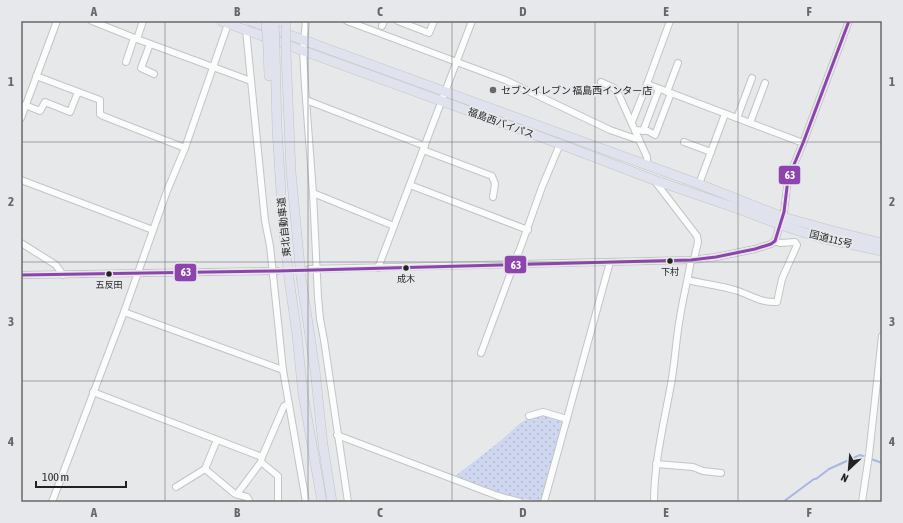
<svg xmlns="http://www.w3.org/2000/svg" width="903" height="523" font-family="'Asap Condensed','Noto Sans JP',sans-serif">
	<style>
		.grass { fill: url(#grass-dots) }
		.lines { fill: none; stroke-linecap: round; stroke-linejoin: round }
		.stream { stroke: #a8b6e4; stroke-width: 2 }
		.minor-tunnel { stroke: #c0c1c2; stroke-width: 6; stroke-dasharray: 6 3; stroke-linecap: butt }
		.minor-casing { stroke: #c3c4c5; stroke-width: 8 }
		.highway-casing { stroke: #c2c3c4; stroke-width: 10 }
		.minor { stroke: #fbfcfc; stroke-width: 6 }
		.highway { stroke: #e0e3ed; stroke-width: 9 }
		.highway-bridge-casing { stroke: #c2c3c4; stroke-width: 10; stroke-linecap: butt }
		.highway-bridge { stroke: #e0e3ed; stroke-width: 9 }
		.bus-1-casing { stroke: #e6e8eb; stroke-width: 6 }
		.bus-1 { stroke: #8e44ad; stroke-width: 3 }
		.grid { fill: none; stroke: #686869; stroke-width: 1; stroke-opacity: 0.55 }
		.poi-dot { fill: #686869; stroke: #e6e8eb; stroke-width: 1.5 }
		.bus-dot { fill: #232324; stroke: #e6e8eb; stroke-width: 1.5 }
		.labels { text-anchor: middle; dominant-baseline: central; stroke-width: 4; stroke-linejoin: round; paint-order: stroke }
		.bus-label { font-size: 9px; fill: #232324; stroke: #e6e8eb }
		.poi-label { font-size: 10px; fill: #232324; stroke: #e6e8eb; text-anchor: start }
		.street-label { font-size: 10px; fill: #232324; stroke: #e6e8eb }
		.line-badge { stroke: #e6e8eb; stroke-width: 1.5 }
		.badge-label { font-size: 11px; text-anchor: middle; font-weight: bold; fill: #fff }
		.neatline { fill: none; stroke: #686869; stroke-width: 1.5 }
		.grid-label { font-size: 13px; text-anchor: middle; font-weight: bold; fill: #686869 }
	</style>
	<defs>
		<pattern id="grass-dots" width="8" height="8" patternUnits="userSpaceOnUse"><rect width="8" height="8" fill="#cfd6ef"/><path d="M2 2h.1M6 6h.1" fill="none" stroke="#b1b7cd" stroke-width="1.8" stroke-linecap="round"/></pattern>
	</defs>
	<rect width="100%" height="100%" fill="#e7e8ea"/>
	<path class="grass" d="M 541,415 L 549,415 L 564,421 L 542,501 C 509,499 484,488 454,477 L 498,443 L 519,424 L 529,418 Z"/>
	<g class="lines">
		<path class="stream" d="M 783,502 L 814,479 L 816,479 L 829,469 L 860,455 L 882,463"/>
		<path class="minor-tunnel" d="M 277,271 L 310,269"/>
		<g class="minor-casing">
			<g id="minor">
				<path d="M 92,21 L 137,39 L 251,81"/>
				<path d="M 306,21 L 303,51 L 305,86 L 313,193 L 318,297 L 320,319 L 324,340 L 348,502"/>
				<path d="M 347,21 L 505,80 L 610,130 L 639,140"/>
				<path d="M 398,21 L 429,33 L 434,21"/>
				<path d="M 382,26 L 384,21"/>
				<path d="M 246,30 L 261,181 L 265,221 L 270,246 L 283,370 L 306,502"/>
				<path d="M 137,39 L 143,21"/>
				<path d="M 150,44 L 141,68 L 154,74"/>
				<path d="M 126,62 L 134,38"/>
				<path d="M 36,76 L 100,100 L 100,114 L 103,116 L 185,148"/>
				<path d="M 601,82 L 614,88 L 618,93 L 647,157 L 647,166"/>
				<path d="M 647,84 L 803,143"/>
				<path d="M 667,92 L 678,63"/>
				<path d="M 306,100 L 425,146"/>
				<path d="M 25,105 L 40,111 L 45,102 L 70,112 L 78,92"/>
				<path d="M 21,118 L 57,21"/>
				<path d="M 737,118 L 752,78"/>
				<path d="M 632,122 L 647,84 L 670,21"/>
				<path d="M 750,123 L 765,83"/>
				<path d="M 635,130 L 648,131 L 655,135 L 671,93"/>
				<path d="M 643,131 L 659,89"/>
				<path d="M 684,142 L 711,152"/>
				<path d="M 423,150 L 492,176 L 495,184 L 493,197"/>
				<path d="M 21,180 L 153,230"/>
				<path d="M 654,180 L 697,236 L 698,242 L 694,259"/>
				<path d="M 699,184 L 725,114"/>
				<path d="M 410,185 L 528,230"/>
				<path d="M 313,193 L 394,226"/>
				<path d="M 21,243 L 56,265 L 63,275"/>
				<path d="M 378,268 L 472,21"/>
				<path d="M 310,269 L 691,260 L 716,257 L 755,249 L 771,244 L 775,241 L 784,212 L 788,179 L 803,143 L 849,21"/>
				<path d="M 21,275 L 277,271"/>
				<path d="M 688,280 C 704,284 722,286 738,291 C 752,296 762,303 777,302 L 782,279 L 797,245 L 795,242 L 780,243 L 775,241"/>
				<path d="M 124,312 L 283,370"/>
				<path d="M 481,353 L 511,272 L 513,264 L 520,249 L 542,187 L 560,144"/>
				<path d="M 93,392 L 262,457"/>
				<path d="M 529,416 L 543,412 L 567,419"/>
				<path d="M 337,435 L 498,496 L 520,502"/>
				<path d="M 656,464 L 693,467 L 703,471 L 721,473"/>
				<path d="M 205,469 L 235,494 L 247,497 L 250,502"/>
				<path d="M 176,487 L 205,469 L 217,440"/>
				<path d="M 237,494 L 261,462"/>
				<path d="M 52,502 L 124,312 L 167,191 L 185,148 L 228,24"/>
				<path d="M 278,502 L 278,476 L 261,462 L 262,457 L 284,406 L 289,404"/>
				<path d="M 544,502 L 610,262"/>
				<path d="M 654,502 C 654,462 664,423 671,384 C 675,362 676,339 680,317 C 683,298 688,279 691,260"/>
				<path d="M 862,502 L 869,455 L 882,336"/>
			</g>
		</g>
		<g class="highway-casing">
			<g id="highway">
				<path d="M 221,21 L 560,144 L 654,180 L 736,208 L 781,225 L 821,238 L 882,251"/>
				<path d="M 251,21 L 699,184 L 783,217 L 826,229 L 882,243"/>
				<path d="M 268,47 L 269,76"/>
				<path d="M 275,49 L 277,128 L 283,224 L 289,278 L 297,335 L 303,394 L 322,502"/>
				<path d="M 286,52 L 291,172 L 301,277 L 315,370 L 323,445 L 332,502"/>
			</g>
		</g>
		<use href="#minor" class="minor"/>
		<use href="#highway" class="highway"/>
		<g class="highway-bridge-casing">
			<g id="highway-bridge">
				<path d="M 266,21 L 268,47"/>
				<path d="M 274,21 L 275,49"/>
				<path d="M 286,52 L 286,21"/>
			</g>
		</g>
		<use href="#highway-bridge" class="highway-bridge"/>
		<g class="bus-1-casing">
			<path id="bus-1" d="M 21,275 L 277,271 L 691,260 L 716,257 L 755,249 L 771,244 L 775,241 L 784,212 L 788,179 L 803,143 L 849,21"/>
		</g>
		<use href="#bus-1" class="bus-1"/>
	</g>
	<path class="grid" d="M 165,21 L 165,502M 308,21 L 308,502M 452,21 L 452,502M 595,21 L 595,502M 738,21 L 738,502M 21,142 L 882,142M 21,262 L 882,262M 21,381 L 882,381"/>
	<circle class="poi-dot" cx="493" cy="90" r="4"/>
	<g class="bus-dot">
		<circle cx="670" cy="261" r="3.5"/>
		<circle cx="406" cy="268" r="3.5"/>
		<circle cx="109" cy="274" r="3.5"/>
	</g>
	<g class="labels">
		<g class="bus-label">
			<text x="670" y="272">下村</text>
			<text x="406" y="279">成木</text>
			<text x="109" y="285">五反田</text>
		</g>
		<g class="poi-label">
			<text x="501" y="90">セブンイレブン 福島西インター店</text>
		</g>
		<g class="street-label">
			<text transform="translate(501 123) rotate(20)">福島西バイパス</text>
			<text transform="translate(284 227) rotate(-96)">東北自動車道</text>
			<text transform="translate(831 239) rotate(14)">国道115号</text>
		</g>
	</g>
	<g class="line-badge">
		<rect x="778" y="165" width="23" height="20" rx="4" fill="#8e44ad"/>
		<rect x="504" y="255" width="23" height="19" rx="4" fill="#8e44ad"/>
		<rect x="174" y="263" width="23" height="19" rx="4" fill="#8e44ad"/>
	</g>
	<g class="badge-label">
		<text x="790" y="179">63</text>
		<text x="516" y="269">63</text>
		<text x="186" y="276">63</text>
	</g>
	<rect width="903" height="523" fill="none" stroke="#e6e8eb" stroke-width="44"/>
	<g transform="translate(849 469) rotate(206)" stroke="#e6e8eb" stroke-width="3" paint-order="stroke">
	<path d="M0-3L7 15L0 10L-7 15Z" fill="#232324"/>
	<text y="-6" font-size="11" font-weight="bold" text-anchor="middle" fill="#232324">N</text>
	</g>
	<path d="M36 481v6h90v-6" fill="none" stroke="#232324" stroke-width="2"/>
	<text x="42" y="481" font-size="12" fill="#232324" stroke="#e6e8eb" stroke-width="3" paint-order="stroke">100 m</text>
	<rect x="22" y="22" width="859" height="479" class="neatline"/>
	<g class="grid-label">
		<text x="94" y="16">A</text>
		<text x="237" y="16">B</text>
		<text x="380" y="16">C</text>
		<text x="523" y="16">D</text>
		<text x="666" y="16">E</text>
		<text x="809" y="16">F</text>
		<text x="11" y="86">1</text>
		<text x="892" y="86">1</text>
		<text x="11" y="206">2</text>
		<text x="892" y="206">2</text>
		<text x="11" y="326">3</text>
		<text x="892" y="326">3</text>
		<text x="11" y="446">4</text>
		<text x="892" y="446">4</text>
		<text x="94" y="517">A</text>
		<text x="237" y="517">B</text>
		<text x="380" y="517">C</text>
		<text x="523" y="517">D</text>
		<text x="666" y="517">E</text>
		<text x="809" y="517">F</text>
	</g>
</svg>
